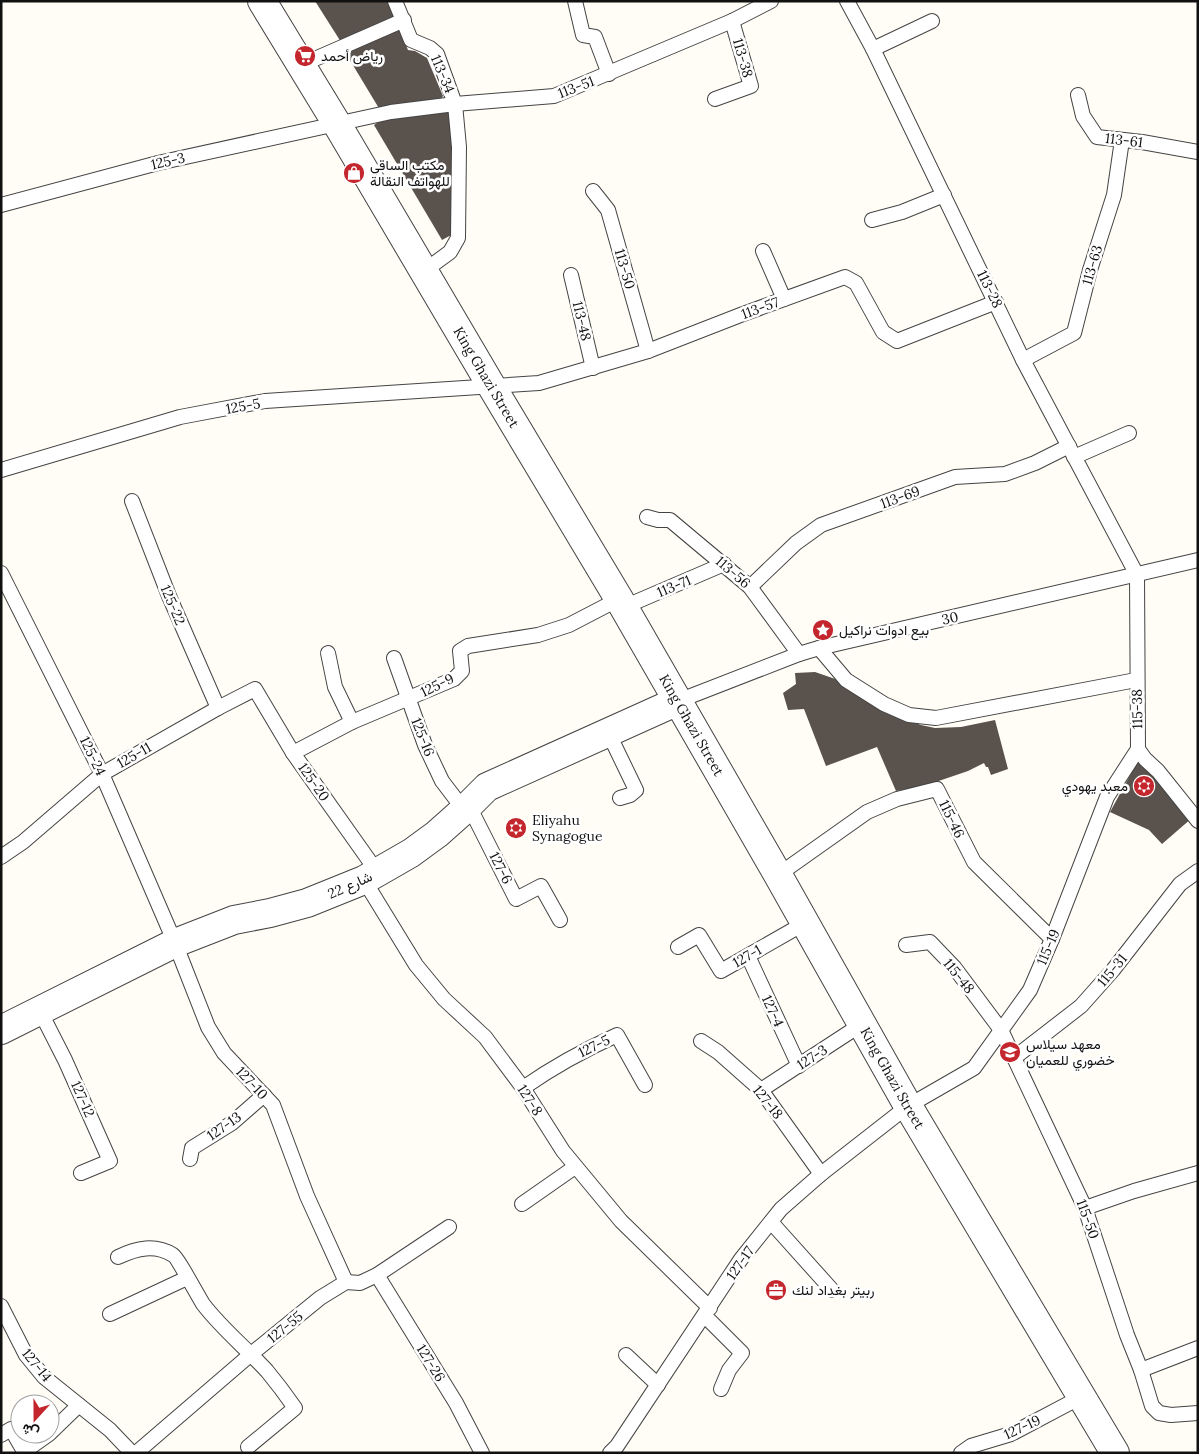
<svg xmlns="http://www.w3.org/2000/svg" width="1199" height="1454" font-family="Lora,Vazirmatn,serif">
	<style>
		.building { fill: #5a524d }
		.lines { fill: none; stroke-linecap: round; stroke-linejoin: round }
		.service-casing { stroke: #444; stroke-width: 16 }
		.minor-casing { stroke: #444; stroke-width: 30 }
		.tertiary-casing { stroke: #444; stroke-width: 30 }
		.service { stroke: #fff; stroke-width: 14 }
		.minor { stroke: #fff; stroke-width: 28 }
		.tertiary { stroke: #fff; stroke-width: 28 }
		.labels { text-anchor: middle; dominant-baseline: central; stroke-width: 5; stroke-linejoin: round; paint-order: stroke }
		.poi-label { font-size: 14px; fill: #111; stroke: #fff; text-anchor: start }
		.street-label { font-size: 14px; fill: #111; stroke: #fff }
	</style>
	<rect width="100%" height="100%" fill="#fffdf5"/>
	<g class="building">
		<path d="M 315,1 L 390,1 L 397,20 L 341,42 Z"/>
		<path d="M 399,28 L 408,50 L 415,51 L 427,58 L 443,96 L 441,99 L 380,110 L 345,52 Z"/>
		<path d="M 449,112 L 453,117 L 455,233 L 442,240 L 374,125 L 383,119 Z"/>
		<path d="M 815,672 L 841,681 L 882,711 L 921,725 L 935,728 L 961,727 L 995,720 L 1008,769 L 991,775 L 988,767 L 986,767 L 984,763 L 968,771 L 924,786 L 896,791 L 877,747 L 826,766 L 804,709 L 788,710 L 783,693 L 796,684 L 795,673 Z"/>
		<path d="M 1139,759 L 1192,818 L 1162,844 L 1149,830 L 1110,812 Z"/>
	</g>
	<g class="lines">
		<g class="service-casing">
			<g id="service">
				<path d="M 395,1 L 411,40 L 430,48 L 437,54 L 455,104 L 459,147 L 458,238 L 450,252 L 424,271"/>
				<path d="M 575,1 L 583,35 L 595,37 L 609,74"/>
				<path d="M 847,1 L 873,49 L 1023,360 L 1137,575 L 1138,749 L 1145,759 L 1158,771 L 1198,821"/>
				<path d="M 873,49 L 932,21"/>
				<path d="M 301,65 L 404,20"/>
				<path d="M 1078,95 L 1083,116 L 1097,137 L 1142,142 L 1198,152"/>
				<path d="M 715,99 L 751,86 L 732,21"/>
				<path d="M 593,191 L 608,210 L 648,351"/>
				<path d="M 1,205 L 158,163 L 391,112 L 455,104 L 554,96 L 732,21 L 771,1"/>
				<path d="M 872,220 L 902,212 L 944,195"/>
				<path d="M 763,251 L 784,299"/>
				<path d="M 571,275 L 593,368"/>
				<path d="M 1023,360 L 1074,333 L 1090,270 L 1114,195 L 1122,140"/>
				<path d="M 1074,457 L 1129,433"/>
				<path d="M 1,470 L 180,417 L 265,401 L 539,383 L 648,351 L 743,314 L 845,277 L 856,283 L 883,332 L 897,341 L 996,302"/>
				<path d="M 132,501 L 169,596 L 218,708"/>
				<path d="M 647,517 L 658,520 L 670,520 L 750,587 L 799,654"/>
				<path d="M 1,573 L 102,774 L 175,943 L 208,1027 L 224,1053 L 273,1105 L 307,1196 L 346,1282"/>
				<path d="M 750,587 L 796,543 L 821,525 L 955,477 L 1005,474 L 1035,463 L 1069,446"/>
				<path d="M 624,607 L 724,564"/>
				<path d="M 819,648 L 846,680 L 884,704 L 909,715 L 936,718 L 1136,680"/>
				<path d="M 328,653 L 335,687 L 352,722"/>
				<path d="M 394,658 L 425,745 L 442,781 L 464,810"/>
				<path d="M 678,701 L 799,654 L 819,648 L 1198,560"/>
				<path d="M 608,732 L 636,790 L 630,795 L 620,798"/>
				<path d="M 293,753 L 352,722 L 454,679 L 462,671 L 460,651 L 468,646 L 538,635 L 569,625 L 619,599"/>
				<path d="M 469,806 L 516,899 L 541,886 L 560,920"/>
				<path d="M 1,857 L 23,842 L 102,774 L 218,708 L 255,689 L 293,753 L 378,873"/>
				<path d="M 778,875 L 867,812 L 897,799 L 937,789 L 974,862 L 1052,939"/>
				<path d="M 364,880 L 416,965 L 444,999 L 485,1037 L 523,1088 L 563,1151 L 621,1221 L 710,1308"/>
				<path d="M 906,945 L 930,942 L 954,967 L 1001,1030 L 1085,1208 L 1127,1335 L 1141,1370 L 1152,1406 L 1159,1413 L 1171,1415 L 1198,1413"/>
				<path d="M 678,947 L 699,935 L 721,971 L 805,923"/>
				<path d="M 748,956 L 799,1066"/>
				<path d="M 40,1011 L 65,1060 L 110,1161 L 81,1173"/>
				<path d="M 701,1041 L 718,1052 L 761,1090 L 821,1174"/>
				<path d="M 1014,1058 L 1081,1006 L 1113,970 L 1180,884 L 1198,871"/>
				<path d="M 523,1088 C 553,1067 584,1050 617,1035 L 645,1085"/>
				<path d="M 761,1090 L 862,1024"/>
				<path d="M 190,1159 L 192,1148 L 232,1123 L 264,1095"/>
				<path d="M 522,1204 L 575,1167"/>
				<path d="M 1085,1208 L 1134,1191 L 1198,1173"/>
				<path d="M 771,1222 L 832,1290"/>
				<path d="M 118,1257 C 137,1248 155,1244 173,1255 C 177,1257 198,1296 203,1304 C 222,1329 246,1348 267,1371 C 277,1383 286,1395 295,1408 L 248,1447"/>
				<path d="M 377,1275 L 456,1403 L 482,1453"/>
				<path d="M 1,1306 L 26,1355 L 44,1377 L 110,1430 L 132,1453"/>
				<path d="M 110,1314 L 187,1278"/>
				<path d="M 705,1316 L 742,1353 L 729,1370 L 721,1389"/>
				<path d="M 626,1355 L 658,1385"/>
				<path d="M 1141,1370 L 1198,1348"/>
				<path d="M 50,1433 L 79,1405"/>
				<path d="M 1,1435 L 11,1429 L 25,1453"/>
				<path d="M 25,1451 L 49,1434"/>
				<path d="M 136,1453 L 250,1355 L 320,1298 L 346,1282 L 360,1283 L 377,1275 L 449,1227"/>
				<path d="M 610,1453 L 617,1446 L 741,1259 L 781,1209 L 821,1174 L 908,1106 L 974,1068 L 1030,990 L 1052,939 L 1107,797 L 1138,749"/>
				<path d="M 961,1453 L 971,1446 L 1011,1434 L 1081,1397"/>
			</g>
		</g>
		<g class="minor-casing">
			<path id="minor" d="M 1,1030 L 175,943 L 234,920 L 270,913 L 307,903 L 364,880 L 411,853 L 437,834 L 464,810 L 487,787 L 678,701"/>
		</g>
		<g class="tertiary-casing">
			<g id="tertiary">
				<path id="s1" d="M 262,1 L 337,124 L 492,387 L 619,599 L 778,875 L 908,1106 L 1115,1453"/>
			</g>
		</g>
		<use href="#service" class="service"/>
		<use href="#minor" class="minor"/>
		<use href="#tertiary" class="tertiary"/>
	</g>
	<defs>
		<g id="supermarket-disc" transform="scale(1.125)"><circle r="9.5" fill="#c4262e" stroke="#fff"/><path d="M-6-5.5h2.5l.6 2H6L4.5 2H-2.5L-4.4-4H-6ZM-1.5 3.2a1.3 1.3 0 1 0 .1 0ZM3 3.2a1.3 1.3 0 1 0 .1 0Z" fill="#fff"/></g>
		<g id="shop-disc" transform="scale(1.125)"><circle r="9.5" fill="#c4262e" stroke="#fff"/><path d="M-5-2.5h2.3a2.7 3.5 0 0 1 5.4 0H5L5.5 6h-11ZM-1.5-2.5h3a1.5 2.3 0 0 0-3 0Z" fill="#fff"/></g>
		<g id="sight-disc" transform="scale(1.125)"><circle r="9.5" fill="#c4262e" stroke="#fff"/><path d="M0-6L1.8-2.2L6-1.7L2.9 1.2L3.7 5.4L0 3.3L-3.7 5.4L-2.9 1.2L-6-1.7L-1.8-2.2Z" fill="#fff"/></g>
		<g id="synagogue-disc" transform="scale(1.125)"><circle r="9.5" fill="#c4262e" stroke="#fff"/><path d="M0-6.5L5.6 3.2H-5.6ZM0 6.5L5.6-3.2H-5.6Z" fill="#fff"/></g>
		<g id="school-disc" transform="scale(1.125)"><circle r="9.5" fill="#c4262e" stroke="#fff"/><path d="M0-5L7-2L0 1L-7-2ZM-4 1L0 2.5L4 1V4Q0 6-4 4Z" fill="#fff"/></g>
		<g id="office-disc" transform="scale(1.125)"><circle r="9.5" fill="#c4262e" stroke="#fff"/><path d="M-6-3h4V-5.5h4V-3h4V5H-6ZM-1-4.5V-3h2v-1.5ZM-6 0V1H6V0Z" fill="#fff"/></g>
	</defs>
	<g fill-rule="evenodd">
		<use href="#supermarket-disc" x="305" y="56"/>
		<use href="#shop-disc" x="354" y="173"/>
		<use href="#sight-disc" x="823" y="630"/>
		<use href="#synagogue-disc" x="1144" y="786"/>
		<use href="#synagogue-disc" x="516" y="828"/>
		<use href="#school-disc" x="1010" y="1052"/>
		<use href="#office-disc" x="776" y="1290"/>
	</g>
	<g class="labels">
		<g class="poi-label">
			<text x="321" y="56">رياض أحمد</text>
			<text x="370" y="165">مكتب الساقي<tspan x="370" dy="16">للهواتف النقالة</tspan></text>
			<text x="839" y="630">بيع ادوات نراكيل</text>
			<text x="1128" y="786" text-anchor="end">معبد يهودي</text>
			<text x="532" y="820">Eliyahu<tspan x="532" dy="16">Synagogue</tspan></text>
			<text x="1026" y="1044">معهد سيلاس<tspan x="1026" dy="16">خضوري للعميان</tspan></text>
			<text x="792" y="1290">ربيتر بغداد لنك</text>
		</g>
		<g class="street-label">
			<text transform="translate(743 58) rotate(74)">113-38</text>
			<text transform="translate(443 74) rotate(67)">113-34</text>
			<text transform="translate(576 87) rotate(-21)">113-51</text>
			<text transform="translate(1124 140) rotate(7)">113-61</text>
			<text transform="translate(168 161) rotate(-13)">125-3</text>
			<text transform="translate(1092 265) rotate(-74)">113-63</text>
			<text transform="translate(625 269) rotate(74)">113-50</text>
			<text transform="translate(990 289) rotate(64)">113-28</text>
			<text transform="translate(760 308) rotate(-20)">113-57</text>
			<text transform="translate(582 321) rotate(77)">113-48</text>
			<text stroke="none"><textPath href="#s1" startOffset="438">King Ghazi Street</textPath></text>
			<text transform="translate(243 406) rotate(-10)">125-5</text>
			<text transform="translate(900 497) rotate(-20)">113-69</text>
			<text transform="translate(733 572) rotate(41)">113-56</text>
			<text transform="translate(674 586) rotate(-23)">113-71</text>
			<text transform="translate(173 605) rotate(67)">125-22</text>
			<text transform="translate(950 618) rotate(-13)">30</text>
			<text transform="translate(437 685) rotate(-26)">125-9</text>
			<text transform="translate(1137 709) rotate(-91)">115-38</text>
			<text stroke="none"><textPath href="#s1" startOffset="842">King Ghazi Street</textPath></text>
			<text transform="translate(423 737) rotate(68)">125-16</text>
			<text transform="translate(134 755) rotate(-30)">125-11</text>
			<text transform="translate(93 756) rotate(64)">125-24</text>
			<text transform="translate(314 782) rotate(55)">125-20</text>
			<text transform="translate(952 819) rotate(64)">115-46</text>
			<text transform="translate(501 868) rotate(63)">127-6</text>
			<text transform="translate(350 885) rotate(-24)">شارع 22</text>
			<text transform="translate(1048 947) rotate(-67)">115-19</text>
			<text transform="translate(747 956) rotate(-30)">127-1</text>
			<text transform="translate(1112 970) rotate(-50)">115-31</text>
			<text transform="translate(959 976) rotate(51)">115-48</text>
			<text transform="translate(773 1011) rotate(65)">127-4</text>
			<text transform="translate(594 1046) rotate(-26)">127-5</text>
			<text transform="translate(812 1057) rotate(-33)">127-3</text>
			<text stroke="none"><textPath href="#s1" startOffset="1248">King Ghazi Street</textPath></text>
			<text transform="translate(252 1083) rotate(47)">127-10</text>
			<text transform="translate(83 1099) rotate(66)">127-12</text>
			<text transform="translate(530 1100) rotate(57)">127-8</text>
			<text transform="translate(768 1102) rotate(51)">127-18</text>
			<text transform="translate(224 1126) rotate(-35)">127-13</text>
			<text transform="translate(1088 1219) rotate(70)">115-50</text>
			<text transform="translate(740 1263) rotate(-55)">127-17</text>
			<text transform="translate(285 1327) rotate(-39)">127-55</text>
			<text transform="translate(431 1363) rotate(58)">127-26</text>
			<text transform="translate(37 1365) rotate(51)">127-14</text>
			<text transform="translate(1022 1427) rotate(-25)">127-19</text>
		</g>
	</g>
	<rect width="1199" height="1454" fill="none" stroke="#111111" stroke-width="5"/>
	<g transform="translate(35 1419) rotate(201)"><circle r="24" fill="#ffffff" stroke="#a0a0a0"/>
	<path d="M0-4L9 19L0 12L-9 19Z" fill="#c4262e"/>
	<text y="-8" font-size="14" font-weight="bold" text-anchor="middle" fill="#111111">ش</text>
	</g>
</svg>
